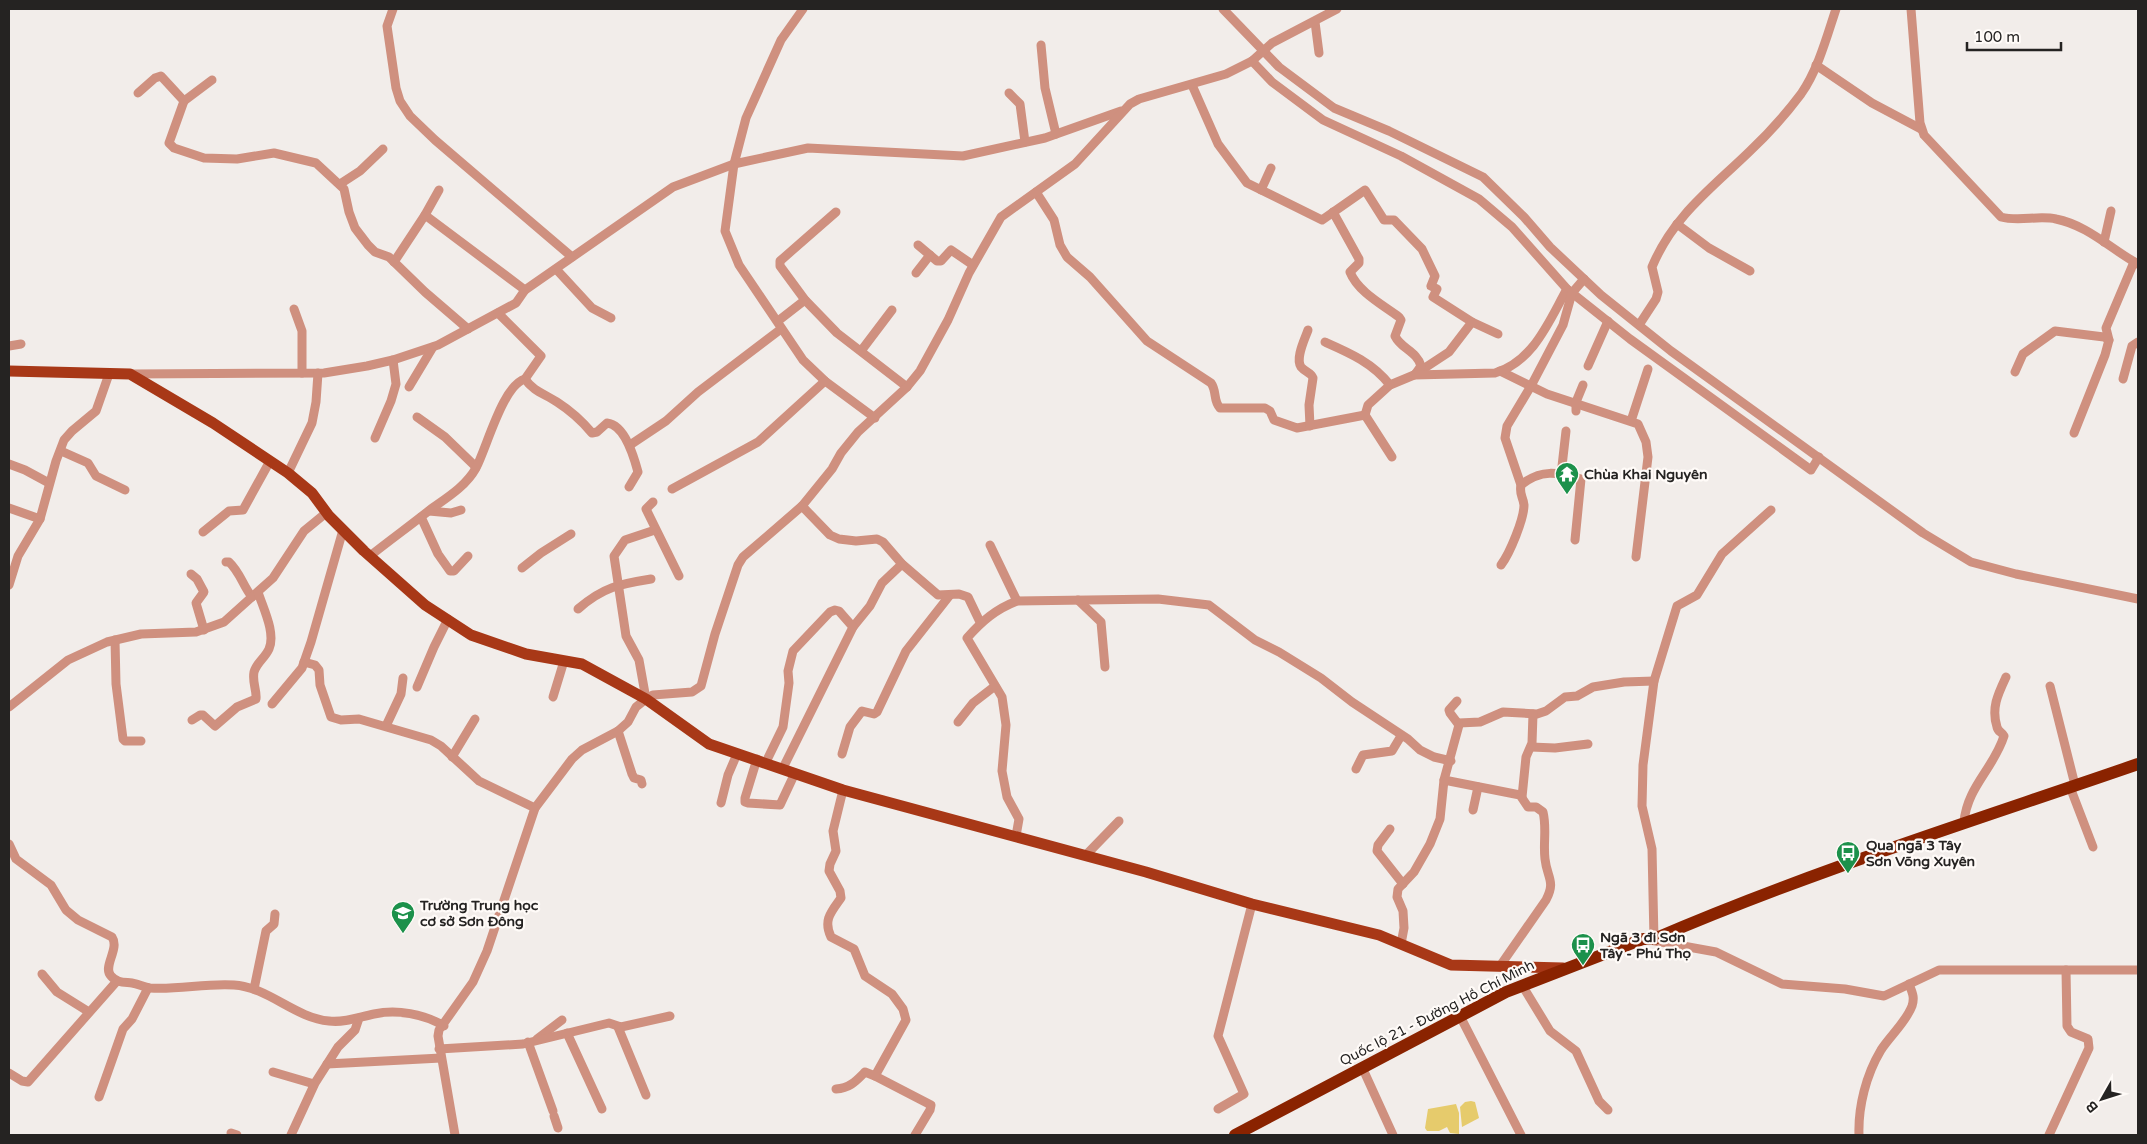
<svg xmlns="http://www.w3.org/2000/svg" width="2147" height="1144" font-family="'Varela Round',sans-serif">
	<style>
		.water { fill: #e6cb6c }
		.lines { fill: none; stroke-linecap: round; stroke-linejoin: round }
		.minor { stroke: #cf907f; stroke-width: 9 }
		.major { stroke: #a83817; stroke-width: 11 }
		.highway { stroke: #8a2300; stroke-width: 12 }
		.labels { text-anchor: middle; dominant-baseline: central; stroke-width: 4.5; stroke-linejoin: round; paint-order: stroke }
		.poi-label { font-size: 14px; font-weight: bold; fill: #252322; stroke: #fffbf8; text-anchor: start }
		.street-label { font-size: 14px; fill: #252322; stroke: #fffbf8 }
	</style>
	<rect width="100%" height="100%" fill="#f2edea"/>
	<g class="water">
		<path d="M 1471,1101 L 1475,1102 L 1479,1118 L 1462,1127 L 1460,1107 L 1465,1102 Z"/>
		<path d="M 1456,1104 L 1459,1113 L 1459,1134 L 1450,1133 L 1447,1127 L 1439,1131 L 1427,1131 L 1425,1128 L 1428,1109 Z"/>
	</g>
	<g class="lines">
		<g class="minor">
			<path d="M 393,9 L 387,26 L 396,88 L 400,101 L 410,116 L 435,140 L 572,257"/>
			<path d="M 803,9 L 781,40 L 746,118 L 734,164 L 725,231 L 739,265 L 803,360 L 825,381 L 875,418"/>
			<path d="M 1223,9 L 1279,67 L 1334,108 L 1389,131 L 1483,177 L 1524,217 L 1550,247 L 1601,295 L 1671,351 L 1923,533 L 1971,562 L 2016,574 L 2138,599"/>
			<path d="M 1911,9 L 1920,123 L 1924,135 L 2001,217 C 2019,222 2038,215 2056,219 C 2087,225 2111,249 2138,264"/>
			<path d="M 1315,22 L 1319,53"/>
			<path d="M 1041,45 L 1045,88 L 1056,134"/>
			<path d="M 1252,61 L 1272,82 L 1323,120 L 1401,156 L 1479,199 L 1512,227 L 1567,289 L 1630,339 L 1811,470 L 1819,457"/>
			<path d="M 1816,65 L 1872,103 L 1921,129"/>
			<path d="M 1192,85 L 1218,144 L 1247,183 L 1322,220 L 1365,190 L 1384,220 L 1394,220 L 1422,249 L 1435,276 L 1431,286 L 1437,289 L 1433,297 L 1472,322 L 1449,352 L 1414,375 L 1390,385 L 1368,405 L 1365,415"/>
			<path d="M 138,93 L 155,78 L 161,76 L 184,101 L 169,143 L 174,148 L 204,158 L 237,159 L 274,153 L 316,163 L 344,189 L 349,212 L 355,228 L 368,245 L 375,252 L 389,257 L 425,292 L 468,329"/>
			<path d="M 1009,93 L 1020,104 L 1025,142"/>
			<path d="M 184,101 L 212,80"/>
			<path d="M 340,184 L 360,171 L 383,149"/>
			<path d="M 1261,190 L 1271,168"/>
			<path d="M 1036,192 L 1054,220 L 1060,245 L 1067,257 L 1090,277 L 1147,341 L 1211,383 C 1217,391 1213,401 1220,408 L 1265,408 L 1270,411 L 1274,420 L 1297,428 L 1365,415"/>
			<path d="M 836,212 L 780,261 L 780,266 L 805,300 L 837,333 L 907,387"/>
			<path d="M 1333,212 L 1359,259 L 1359,263 L 1350,272 C 1358,292 1383,305 1399,317 L 1401,320 L 1395,336 C 1401,349 1417,351 1421,366 L 1416,373"/>
			<path d="M 425,215 L 525,290"/>
			<path d="M 1677,224 L 1709,248 L 1750,271"/>
			<path d="M 2104,242 L 2111,211"/>
			<path d="M 918,245 L 937,261 L 941,261 L 951,250 L 973,265"/>
			<path d="M 394,262 L 425,215 L 439,190"/>
			<path d="M 556,269 L 592,308 L 611,318"/>
			<path d="M 916,273 L 930,255"/>
			<path d="M 294,309 L 302,331 L 302,373"/>
			<path d="M 498,313 L 541,356 L 525,379"/>
			<path d="M 778,321 L 805,300"/>
			<path d="M 1472,322 L 1498,334"/>
			<path d="M 1639,325 L 1656,299 L 1658,292 L 1652,267 C 1673,216 1712,188 1750,151 C 1768,134 1786,114 1801,94 C 1818,70 1827,36 1836,9"/>
			<path d="M 1308,330 C 1305,339 1295,358 1301,367 C 1305,372 1311,372 1313,378 L 1309,405 L 1310,426"/>
			<path d="M 1325,342 C 1350,353 1373,363 1390,385"/>
			<path d="M 9,346 L 21,344"/>
			<path d="M 861,351 L 892,310"/>
			<path d="M 1588,366 L 1608,321"/>
			<path d="M 1500,371 L 1547,394 L 1638,424 L 1646,442 L 1648,457 L 1636,557"/>
			<path d="M 2015,372 L 2023,354 L 2055,331 L 2104,337 L 2109,340"/>
			<path d="M 130,374 L 324,373 L 367,366 L 393,360 L 438,345 L 516,303 L 525,290 L 673,187 L 734,164 L 808,148 L 963,156 L 1045,138 L 1121,111"/>
			<path d="M 1414,375 L 1495,373 C 1534,361 1549,321 1567,289"/>
			<path d="M 2123,379 L 2132,346 L 2138,342"/>
			<path d="M 409,387 L 433,347"/>
			<path d="M 1576,411 L 1576,402 L 1583,385"/>
			<path d="M 1365,415 L 1392,457"/>
			<path d="M 417,417 L 445,437 L 476,467"/>
			<path d="M 1631,421 L 1648,369"/>
			<path d="M 2074,433 L 2105,355 L 2109,340 L 2106,328 L 2134,262"/>
			<path d="M 375,438 L 391,401 L 396,384 L 393,360"/>
			<path d="M 630,445 L 666,421 L 698,392 L 781,329"/>
			<path d="M 61,451 L 88,463 L 96,476 L 125,490"/>
			<path d="M 9,464 L 25,470 L 49,483"/>
			<path d="M 288,473 L 312,423 L 316,402 L 318,373"/>
			<path d="M 1561,475 L 1566,431"/>
			<path d="M 1521,485 C 1541,469 1557,472 1581,479 L 1575,540"/>
			<path d="M 672,489 L 758,442 L 825,381"/>
			<path d="M 653,502 L 646,509 L 679,576"/>
			<path d="M 802,506 L 830,535 L 839,539 L 856,541 L 877,539 L 883,542 L 902,564 L 938,595 L 959,594 L 968,597 L 980,622"/>
			<path d="M 9,508 L 40,519"/>
			<path d="M 429,511 L 451,513 L 461,510"/>
			<path d="M 421,517 L 438,554 L 450,571 L 454,571 L 468,556"/>
			<path d="M 203,532 L 229,511 L 243,510 L 270,461"/>
			<path d="M 990,545 L 1017,601"/>
			<path d="M 370,556 C 390,540 411,525 431,509 C 448,497 466,486 476,468 C 487,447 503,385 525,379 C 533,391 545,394 557,402 C 571,411 582,421 592,433 L 597,432 L 607,423 C 625,425 634,457 638,472 L 629,487"/>
			<path d="M 226,562 L 229,562 C 240,572 243,586 252,597"/>
			<path d="M 1501,565 C 1510,553 1524,519 1524,505 C 1523,496 1519,495 1521,485 L 1505,438 L 1507,426 L 1531,386 L 1563,325 L 1572,293 L 1584,279"/>
			<path d="M 522,568 L 541,553 L 571,534"/>
			<path d="M 191,574 L 197,579 L 204,592 L 196,603 L 204,630"/>
			<path d="M 9,585 L 18,556 L 40,519 L 56,461 L 64,440 L 72,431 L 96,411 L 109,374"/>
			<path d="M 1078,600 L 1101,622 L 1105,667"/>
			<path d="M 578,609 C 603,587 620,584 651,579"/>
			<path d="M 853,627 L 870,606 L 882,583 L 902,564"/>
			<path d="M 115,640 L 116,684 L 123,739 L 125,741 L 141,741"/>
			<path d="M 304,662 L 315,665 L 319,670 L 320,685 L 331,717 L 341,720 L 359,719 L 431,740 L 441,746 L 479,781 L 535,808"/>
			<path d="M 2050,686 L 2075,785"/>
			<path d="M 417,687 L 434,647 L 448,619"/>
			<path d="M 553,697 L 564,661"/>
			<path d="M 646,699 L 639,660 L 626,636 L 614,556 L 625,540 L 655,530"/>
			<path d="M 272,704 L 302,668 L 311,642 L 343,530"/>
			<path d="M 9,707 L 68,660 L 107,642 L 141,634 L 196,632 L 224,622 L 273,578 L 304,531 L 326,513"/>
			<path d="M 192,720 L 200,715 L 203,715 L 215,726 L 237,707 L 256,699 C 257,690 252,683 254,672 C 257,662 265,658 269,649 C 276,633 263,608 258,592"/>
			<path d="M 958,722 L 973,703 L 995,686"/>
			<path d="M 1459,723 L 1480,722 L 1503,712 L 1537,714 L 1546,711 L 1565,697 L 1577,696 L 1593,687 L 1624,682 L 1654,681"/>
			<path d="M 386,726 L 401,694 L 403,678"/>
			<path d="M 618,731 L 632,774 L 634,778 L 641,780 L 642,784"/>
			<path d="M 1531,747 L 1555,748 L 1588,744"/>
			<path d="M 842,754 L 850,727 L 862,711 L 874,714 L 877,712 L 906,651 L 950,595"/>
			<path d="M 452,757 L 475,719"/>
			<path d="M 757,759 L 745,798 L 745,802 L 748,803 L 780,805 L 795,773"/>
			<path d="M 766,762 L 783,727 L 789,683 L 788,671 L 793,651 L 830,612 L 835,610 L 839,611 L 853,627 L 783,768"/>
			<path d="M 1356,769 L 1363,755 L 1392,751 L 1401,736"/>
			<path d="M 1444,780 L 1520,795 L 1528,807 L 1536,807 L 1543,812 C 1547,828 1543,843 1545,859 C 1547,878 1556,881 1546,900 L 1500,966"/>
			<path d="M 2070,787 L 2093,847"/>
			<path d="M 843,790 L 833,831 L 836,851 L 830,864 L 829,871 L 840,891 L 841,898 C 831,912 823,920 831,937 L 854,949 L 865,976 L 892,994 L 903,1009 L 906,1020 L 875,1076 L 931,1105 L 930,1110 L 915,1135"/>
			<path d="M 1522,797 L 1526,757 L 1532,743 L 1533,714"/>
			<path d="M 721,803 L 728,775 L 737,754"/>
			<path d="M 1473,810 L 1478,787"/>
			<path d="M 1964,822 C 1967,787 1994,768 2004,736 C 2002,732 1998,732 1997,727 C 1991,708 1998,694 2006,677"/>
			<path d="M 1390,829 L 1378,845 L 1377,851 L 1403,884"/>
			<path d="M 1016,836 L 1019,819 L 1007,797 L 1002,771 L 1006,725 L 1002,697 L 967,638 C 982,621 996,609 1017,601 L 1158,599 L 1209,605 L 1255,640 L 1279,652 L 1321,678 L 1352,702 L 1408,739 L 1420,750 L 1434,757 L 1451,761"/>
			<path d="M 9,844 L 16,859 L 51,885 L 66,910 L 78,920 L 112,937 C 120,949 102,967 111,976 C 117,983 124,982 132,983 C 138,984 144,987 150,988 C 178,990 206,983 234,985 C 268,987 295,1018 329,1021 C 345,1023 359,1017 374,1014 C 397,1009 424,1014 444,1026"/>
			<path d="M 1086,855 L 1119,821"/>
			<path d="M 1654,939 L 1652,849 L 1642,806 L 1643,765 L 1654,681 L 1677,606 L 1697,595 L 1722,554 L 1771,510"/>
			<path d="M 1650,940 L 1716,952 L 1782,984 L 1845,989 L 1884,996 L 1939,970 L 2138,970"/>
			<path d="M 1401,944 L 1404,928 L 1403,911 L 1397,897 L 1398,889 L 1414,872 L 1430,844 L 1440,819 L 1444,780 L 1459,725 L 1450,713 L 1449,710 L 1457,701"/>
			<path d="M 42,974 L 57,992 L 89,1012"/>
			<path d="M 1522,985 L 1550,1031 L 1576,1051 L 1599,1101 L 1608,1110"/>
			<path d="M 254,989 L 266,931 L 274,924 L 275,914"/>
			<path d="M 1460,1016 L 1521,1135"/>
			<path d="M 618,1027 L 646,1095"/>
			<path d="M 567,1033 L 602,1109"/>
			<path d="M 537,1039 L 562,1020"/>
			<path d="M 528,1042 L 553,1111"/>
			<path d="M 439,1049 L 523,1044 L 609,1023 L 621,1027 L 670,1016"/>
			<path d="M 327,1064 L 441,1058"/>
			<path d="M 1362,1067 L 1393,1135"/>
			<path d="M 273,1072 L 314,1084"/>
			<path d="M 9,1073 L 22,1081 L 28,1082 L 117,981"/>
			<path d="M 836,1089 C 850,1088 856,1081 865,1072 L 875,1076"/>
			<path d="M 99,1097 L 123,1029 L 132,1019 L 148,988"/>
			<path d="M 1218,1109 L 1244,1094 L 1218,1036 L 1252,904"/>
			<path d="M 554,1116 L 558,1128"/>
			<path d="M 231,1133 L 237,1135"/>
			<path d="M 291,1135 L 315,1083 L 338,1047 L 355,1030 L 359,1018"/>
			<path d="M 455,1135 L 438,1036 L 439,1030 L 473,982 L 487,951 L 535,808 L 572,759 L 582,750 L 618,731 L 628,722 L 636,707 L 646,699 L 653,695 L 692,692 L 701,686 L 715,634 L 738,565 L 743,557 L 802,506 L 832,469 L 841,453 L 858,432 L 907,387 L 920,371 L 948,320 L 969,273 L 1001,217 L 1075,164 L 1130,104 L 1139,99 L 1226,74 L 1252,61 L 1272,43 L 1337,9"/>
			<path d="M 1859,1135 C 1858,1107 1866,1075 1881,1050 C 1890,1036 1906,1022 1912,1006 C 1915,997 1912,992 1909,984"/>
			<path d="M 2049,1135 L 2089,1048 L 2088,1039 L 2071,1032 L 2067,1026 L 2066,970"/>
		</g>
		<path class="major" d="M 9,371 L 130,374 L 213,423 L 288,473 L 312,493 L 329,516 L 364,551 L 425,605 L 471,635 L 526,654 L 582,664 L 646,699 L 709,744 L 843,790 L 1146,872 L 1252,904 L 1379,935 L 1451,965 L 1563,968"/>
		<path class="highway" d="M 1235,1135 L 1506,992 L 1643,939 L 1654,939 C 1812,871 1976,820 2138,764"/>
	</g>
	<defs>
		<g id="temple-pin" transform="scale(1.25)"><path d="M0 17L-7.5 6A9.5 9.5 0 1 1 7.5 6Z" fill="#1c914b" stroke="#fffbf8"/><path d="M0-6L5-2H3V0L6.5 2.5H4V6H1.5V3h-3V6H-4V2.5H-6.5L-3 0V-2H-5Z" fill="#fff"/></g>
		<g id="bus-pin" transform="scale(1.25)"><path d="M0 17L-7.5 6A9.5 9.5 0 1 1 7.5 6Z" fill="#1c914b" stroke="#fffbf8"/><path d="M-5-6H5V4H4V6H2V4H-2V6H-4V4H-5ZM-3.5-4V0h7V-4ZM-3.5 1.2v1.5H-2V1.2ZM2 1.2v1.5H3.5V1.2Z" fill="#fff"/></g>
		<g id="school-pin" transform="scale(1.25)"><path d="M0 17L-7.5 6A9.5 9.5 0 1 1 7.5 6Z" fill="#1c914b" stroke="#fffbf8"/><path d="M0-5L7-2L0 1L-7-2ZM-4 1L0 2.5L4 1V4Q0 6-4 4Z" fill="#fff"/></g>
	</defs>
	<g fill-rule="evenodd">
		<use href="#temple-pin" x="1567" y="474"/>
		<use href="#bus-pin" x="1848" y="853"/>
		<use href="#school-pin" x="403" y="913"/>
		<use href="#bus-pin" x="1583" y="945"/>
	</g>
	<g class="labels">
		<g class="poi-label">
			<text x="1584" y="474">Chùa Khai Nguyên</text>
			<text x="1866" y="845">Qua ngã 3 Tây<tspan x="1866" dy="16">Sơn Võng Xuyên</tspan></text>
			<text x="420" y="905">Trường Trung học<tspan x="420" dy="16">cơ sở Sơn Đông</tspan></text>
			<text x="1600" y="937">Ngã 3 đi Sơn<tspan x="1600" dy="16">Tây - Phú Thọ</tspan></text>
		</g>
		<g class="street-label">
			<text transform="translate(1437 1013) rotate(-27)">Quốc lộ 21 - Đường Hồ Chí Minh</text>
		</g>
	</g>
	<rect width="2147" height="1144" fill="none" stroke="#252322" stroke-width="20"/>
	<g transform="translate(2102 1099) rotate(231)" stroke="#fffbf8" stroke-width="4" paint-order="stroke">
	<path d="M0-4L9 19L0 12L-9 19Z" fill="#252322"/>
	<text y="-8" font-size="14" font-weight="bold" text-anchor="middle" fill="#252322">B</text>
	</g>
	<path d="M1967 42v8h94v-8" fill="none" stroke="#252322" stroke-width="2.5"/>
	<text x="1974" y="42" font-size="15" fill="#252322" stroke="#fffbf8" stroke-width="4" paint-order="stroke">100 m</text>
</svg>
